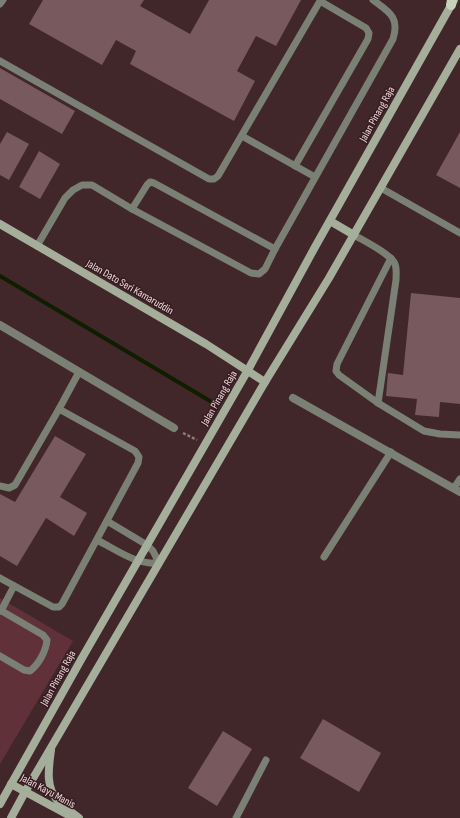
<svg xmlns="http://www.w3.org/2000/svg" width="460" height="818" font-family="'Sofia Sans Condensed',sans-serif">
	<style>
		.green { fill: #603139 }
		.lines { fill: none; stroke-linecap: round; stroke-linejoin: round }
		.stream { stroke: #101e00; stroke-width: 4 }
		.building { fill: #78595d }
		.path { stroke: #90797c; stroke-width: 2.5; stroke-dasharray: 3 2; stroke-linecap: butt }
		.lane { stroke: #7a8074; stroke-width: 7 }
		.street { stroke: #7a8074; stroke-width: 8 }
		.secondary { stroke: #a4ae9b; stroke-width: 8 }
		.primary { stroke: #c5d1b9; stroke-width: 10 }
		.labels { text-anchor: middle; dominant-baseline: central; stroke-width: 3; stroke-linejoin: round; paint-order: stroke }
		.street-label { font-size: 11px; fill: #ebd8da; stroke: #361c20 }
	</style>
	<rect width="100%" height="100%" fill="#41262a"/>
	<path class="green" d="M 0,598 L 73,641 L 0,764 Z"/>
	<g class="lines">
		<path class="stream" d="M 0,276 L 210,401"/>
	</g>
	<g class="building">
		<path d="M 43,0 L 144,0 L 140,6 L 190,34 L 209,0 L 301,0 L 276,46 L 256,36 L 237,71 L 255,81 L 234,121 L 130,64 L 136,51 L 116,40 L 102,65 L 29,24 Z"/>
		<path d="M 0,68 L 75,111 L 62,134 L 0,99 Z"/>
		<path d="M 7,132 L 29,144 L 9,180 L 0,175 L 0,144 Z"/>
		<path d="M 460,132 L 460,188 L 436,175 Z"/>
		<path d="M 39,151 L 60,164 L 40,199 L 19,187 Z"/>
		<path d="M 411,293 L 460,298 L 460,404 L 440,402 L 439,417 L 415,415 L 417,399 L 386,396 L 388,373 L 403,375 Z"/>
		<path d="M 55,436 L 86,454 L 60,497 L 87,513 L 74,536 L 46,518 L 17,566 L 0,556 L 0,494 L 15,502 Z"/>
		<path d="M 323,719 L 381,753 L 359,792 L 300,758 Z"/>
		<path d="M 223,731 L 252,749 L 217,806 L 188,788 Z"/>
	</g>
	<g class="lines">
		<path class="path" d="M 183,433 L 197,440"/>
		<g class="lane">
			<path d="M 0,4 L 3,0"/>
			<path d="M 0,61 L 209,179 L 214,179 L 218,176 L 320,1 L 366,28 L 369,33 L 368,39 L 295,166"/>
			<path d="M 242,136 L 315,177"/>
			<path d="M 381,188 L 460,233"/>
			<path d="M 132,209 L 147,185 L 150,182 L 154,183 L 275,249"/>
			<path d="M 354,235 C 364,241 391,254 395,264 C 397,269 396,275 396,280 L 378,403"/>
			<path d="M 37,246 L 65,198 L 73,190 L 82,185 L 92,185 L 132,209 L 251,273 L 259,274 L 265,269 L 275,249 L 393,39 C 400,17 389,12 373,0"/>
			<path d="M 391,258 L 337,364 L 336,371 L 339,375 L 378,403 L 424,431 L 440,434 L 460,435"/>
			<path d="M 0,486 L 9,488 L 15,485 L 59,409 L 79,372"/>
			<path d="M 454,488 L 460,479"/>
			<path d="M 97,540 C 117,550 136,565 159,563 L 153,551 L 147,545 L 107,521"/>
			<path d="M 324,557 L 391,452"/>
			<path d="M 0,578 L 53,607 L 59,607 L 62,604 L 138,463 L 139,457 L 135,451 L 59,409"/>
			<path d="M 0,610 L 43,635 L 47,640 C 46,651 39,664 30,671 L 24,670 L 0,656"/>
			<path d="M 1,611 L 14,586"/>
			<path d="M 236,818 L 266,760"/>
		</g>
		<g class="street">
			<path d="M 0,325 L 174,428"/>
			<path d="M 293,398 L 460,492"/>
		</g>
		<g class="secondary">
			<path d="M 330,221 L 354,235"/>
			<path d="M 0,224 L 206,344 L 265,382"/>
			<path d="M 51,750 C 49,766 45,786 57,800 C 62,807 72,812 79,818"/>
			<path d="M 11,784 L 72,817"/>
			<path d="M 0,804 L 82,658 L 248,370 L 315,247 L 454,0"/>
			<path d="M 11,818 L 25,792 L 265,382 L 329,278 L 460,49"/>
		</g>
		<path class="primary" d="M 451,5 L 452,0"/>
	</g>
	<g class="labels">
		<g class="street-label">
			<text transform="translate(377 114) rotate(-61)">Jalan Pinang Raja</text>
			<text transform="translate(130 287) rotate(30)">Jalan Dato Seri Kamaruddin</text>
			<text transform="translate(219 398) rotate(-60)">Jalan Pinang Raja</text>
			<text transform="translate(58 678) rotate(-61)">Jalan Pinang Raja</text>
			<text transform="translate(48 791) rotate(28)">Jalan Kayu Manis</text>
		</g>
	</g>
</svg>
